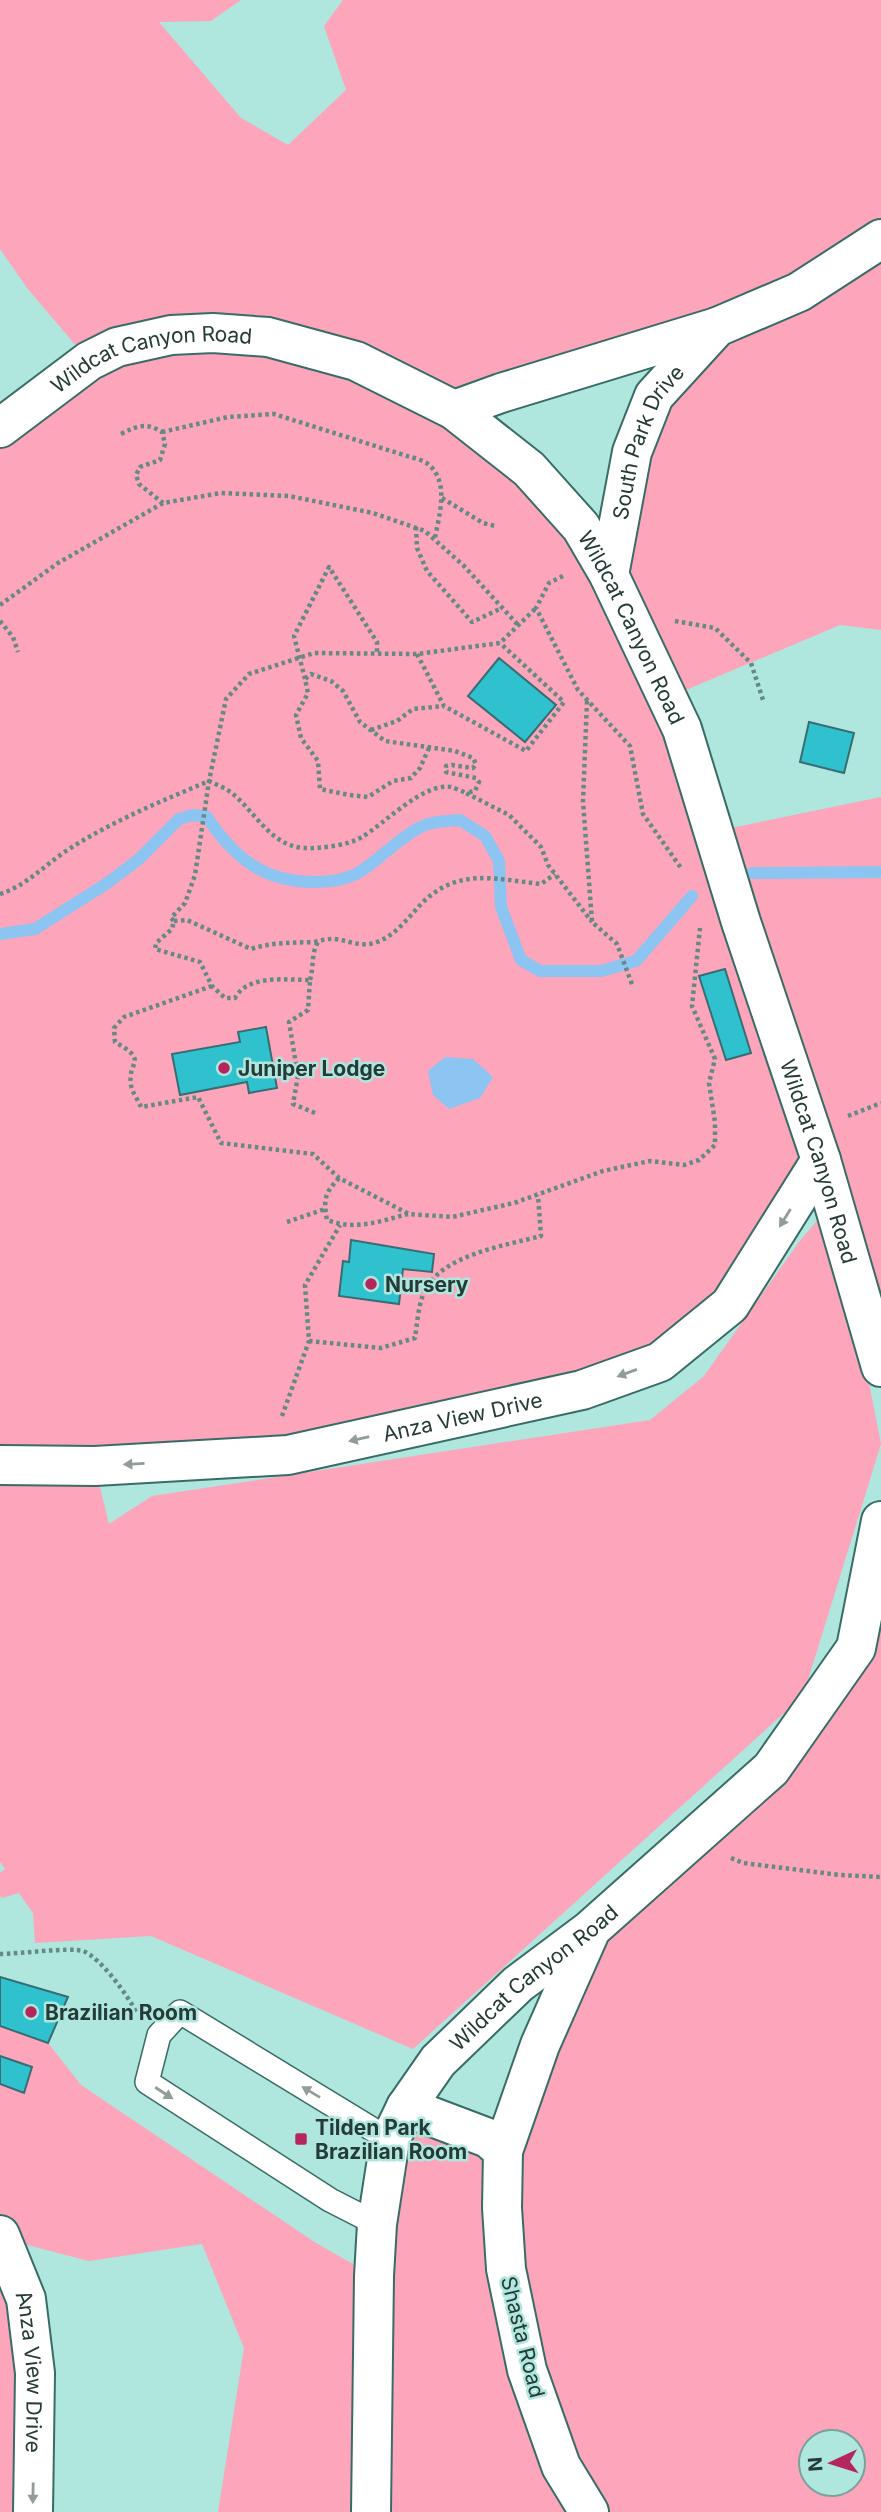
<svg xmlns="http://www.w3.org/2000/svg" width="881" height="2512" font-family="Inter,sans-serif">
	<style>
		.green { fill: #fda5bb; fill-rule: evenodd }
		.water { fill: #8cc4f2 }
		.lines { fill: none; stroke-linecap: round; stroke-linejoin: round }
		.stream { stroke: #8cc4f2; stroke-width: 12 }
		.building { fill: #2fc1ce; stroke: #386d73; stroke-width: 2 }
		.service-casing { stroke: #386c65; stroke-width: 26 }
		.minor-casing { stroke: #386c65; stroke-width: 42 }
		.tertiary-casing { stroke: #386c65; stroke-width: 42 }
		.path { stroke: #648a83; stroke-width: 4.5; stroke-dasharray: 3.5 3.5; stroke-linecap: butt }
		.service { stroke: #fff; stroke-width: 23 }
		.minor { stroke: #fff; stroke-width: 38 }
		.tertiary { stroke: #fff; stroke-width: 38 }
		.oneway { fill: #929d9b }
		.poi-dot { fill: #b5275c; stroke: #afe6dd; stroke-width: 2.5 }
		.labels { text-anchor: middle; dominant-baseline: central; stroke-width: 5; stroke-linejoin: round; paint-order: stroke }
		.street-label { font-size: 21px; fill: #253b37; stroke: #afe6dd }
		.poi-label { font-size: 21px; font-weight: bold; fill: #253b37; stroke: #afe6dd; text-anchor: start }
	</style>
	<rect width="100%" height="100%" fill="#afe6dd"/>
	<g class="green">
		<path d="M 0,0 L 241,0 L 211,21 L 159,22 L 241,118 L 288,145 L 346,90 L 324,26 L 343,0 L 881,0 L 881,630 L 840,625 L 667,698 L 731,828 L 881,797 L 881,1367 L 836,1213 L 881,1444 L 803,1696 L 413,2049 L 151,1936 L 35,1943 L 33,1913 L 19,1893 L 2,1898 L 0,1896 L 0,1873 L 5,1869 L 0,1862 L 0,428 L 89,361 L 27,288 L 0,249 ZM 716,328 L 632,452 L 598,558 L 455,410 ZM 821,1161 L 833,1202 L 799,1242 L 704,1376 L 650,1420 L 152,1496 L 109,1524 L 95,1467 L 582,1390 L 730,1305 Z"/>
		<path d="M 881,1521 L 881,2512 L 218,2512 L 244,2348 L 202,2244 L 89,2261 L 4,2239 L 33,2512 L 0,2512 L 0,2026 L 48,2043 L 81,2085 L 316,2243 L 374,2276 L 406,2107 L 503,2151 L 590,1930 L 692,1842 L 856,1648 ZM 811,2442 L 853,2442 L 853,2484 L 811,2484 Z"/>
	</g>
	<path class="water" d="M 445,1057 L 473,1059 L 493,1077 L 480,1098 L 449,1109 L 433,1095 L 428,1071 Z"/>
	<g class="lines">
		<g class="stream">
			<path d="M 752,873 L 881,872"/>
			<path d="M 0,934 L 35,929 L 106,884 L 138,860 L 179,819 L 193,815 L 207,817 C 235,859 264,882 316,882 C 330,882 345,880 358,873 C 380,860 400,836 423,826 C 433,821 449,821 460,820 L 485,836 L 499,861 L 501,907 L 521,960 L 540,971 L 601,971 L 636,961 L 692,896"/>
		</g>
	</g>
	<g class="building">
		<path d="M 499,658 L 556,705 L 525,742 L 468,696 Z"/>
		<path d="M 809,722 L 854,733 L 844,773 L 800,762 Z"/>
		<path d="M 725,969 L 751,1053 L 726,1060 L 699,976 Z"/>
		<path d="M 266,1027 L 277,1088 L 249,1093 L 247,1082 L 180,1095 L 172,1054 L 240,1042 L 238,1032 Z"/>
		<path d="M 351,1240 L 434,1254 L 432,1272 L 403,1269 L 399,1304 L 339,1296 L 343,1261 L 349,1262 Z"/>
		<path d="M 0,1977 L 68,1997 L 48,2043 L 0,2026 Z"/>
		<path d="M 0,2056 L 32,2067 L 24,2093 L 0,2084 Z"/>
	</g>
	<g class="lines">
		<g class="service-casing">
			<path id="service" d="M 377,2224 L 330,2200 L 147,2082 L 159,2035 L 180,2012 L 390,2140"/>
		</g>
		<g class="minor-casing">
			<g id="minor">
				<path d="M 454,410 L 501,393 L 717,327"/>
				<path id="s1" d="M 0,1465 L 95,1466 L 288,1455 L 582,1390 L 660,1362 L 730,1305 L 821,1160"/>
				<path id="s2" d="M 0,2235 L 26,2299 L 35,2373 L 33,2512"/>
			</g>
		</g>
		<g class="tertiary-casing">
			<g id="tertiary">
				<path id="s3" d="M 0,428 L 89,361 L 117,347 L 171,335 L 213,333 L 268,337 L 356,361 L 454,410 L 529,469 L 581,527 L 609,575 L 682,729 L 741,922 L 821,1160 L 881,1367"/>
				<path id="s4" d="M 609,575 L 632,452 L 654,396 L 717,327 L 799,292 L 881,239"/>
				<path d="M 406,2107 L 488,2138 L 503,2151"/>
				<path id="s5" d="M 371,2512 L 374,2276 L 377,2224 L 390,2140 L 406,2107 L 438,2061 L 518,1984 L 590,1930 L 771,1769 L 856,1648 L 881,1521"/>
				<path d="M 589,2512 L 561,2466 L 527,2370 L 506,2269 L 502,2208 L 503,2151 L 540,2045 L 589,1934"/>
			</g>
		</g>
		<g class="path">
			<path d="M 162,432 L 228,417 L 274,414 L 407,456 C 414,458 423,460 428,464 C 450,482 439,515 435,538"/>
			<path d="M 121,434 C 137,426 146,422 162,432 L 165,444 L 160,460 L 140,467 L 136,475 L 139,484 L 163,503"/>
			<path d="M 442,498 L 483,523 L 495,526"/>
			<path d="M 416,527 L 417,548 L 427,571 L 472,622 L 502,608"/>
			<path d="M 563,576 L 549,583 L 536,608 L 578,690 L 630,746 L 643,814 L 681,868"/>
			<path d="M 0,605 L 58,563 L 163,503 L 221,493 L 289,496 L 373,513 L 425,531 L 464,566 L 518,625"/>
			<path d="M 0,621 L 13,637 L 18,652"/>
			<path d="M 675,621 L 715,628 L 751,663 L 764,703"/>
			<path d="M 417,654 L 444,706 L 526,751 L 564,702 L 500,643"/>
			<path d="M 305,679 L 294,636 L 329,567 L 377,642 L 377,654"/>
			<path d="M 587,701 L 583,801 L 592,922 L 617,944 L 633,987"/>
			<path d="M 371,730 L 397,721 L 413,709 L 444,706"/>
			<path d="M 429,748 L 420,768 L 411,778 L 393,781 L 368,797 L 349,795 L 320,789 L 318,761 L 301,738 L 296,715 L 308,693 L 305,679 L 311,674 L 331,681 L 343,691 L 360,722 L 385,741 L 455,751 L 473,758 L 476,764 L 473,768 L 452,765 L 446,766 L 446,772 L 476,778 L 479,782 L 475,791 L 466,793 L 509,815 L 541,847 L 548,865 L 592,922"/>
			<path d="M 0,894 C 25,886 42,868 63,853 C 108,823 159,802 209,781 C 217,785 226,788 233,794 C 256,813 271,846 304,848 C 320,849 349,845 362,837 C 384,824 424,782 451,787 C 455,788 461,791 466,793"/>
			<path d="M 174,921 L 187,920 L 251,949 C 272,942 292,943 314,942 C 320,941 325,939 330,939 C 345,938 359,949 377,942 C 396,935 408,918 421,904 C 458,867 494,879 541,884 L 555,874"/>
			<path d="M 310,980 C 314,966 311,954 318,942"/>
			<path d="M 212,986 L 124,1017 L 114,1028 L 115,1042 C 150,1062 127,1060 131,1085 C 132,1092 138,1100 141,1107 L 198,1097 L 221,1143 L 313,1154 L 339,1178 L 409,1214 L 452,1217 L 514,1203 L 603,1171 L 650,1161 L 684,1165 L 699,1160 L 715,1145 L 715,1122 L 709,1083 L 715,1059 L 692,1006 L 700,928"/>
			<path d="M 315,1113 L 293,1104 L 298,1076 L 289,1022 L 308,1010 L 310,980 C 286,980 248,974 235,998 L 225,998 L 212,986 L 200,962 L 155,949 L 156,943 L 172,929 L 174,921 L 171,918 L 185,903 L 195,875 L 209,781 L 226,699 L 249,674 L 314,653 L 417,654 L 500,643 L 536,608"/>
			<path d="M 848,1116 L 881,1103"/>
			<path d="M 339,1178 C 325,1193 323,1199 327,1220 C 355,1231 381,1221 408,1214"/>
			<path d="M 287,1222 L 325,1209"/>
			<path d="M 309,1341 L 381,1348 L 415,1338 C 417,1325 418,1308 423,1295 C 438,1255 504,1246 541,1236 L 538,1195"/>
			<path d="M 282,1416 L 309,1341 L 305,1285 L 340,1225"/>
			<path d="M 731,1858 L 743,1863 L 840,1875 L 881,1877"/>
			<path d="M 0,1954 C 18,1954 70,1947 83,1951 C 100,1957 130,1998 137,2014"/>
		</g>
		<use href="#service" class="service"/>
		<use href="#minor" class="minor"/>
		<use href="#tertiary" class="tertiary"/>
	</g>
	<defs><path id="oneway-solid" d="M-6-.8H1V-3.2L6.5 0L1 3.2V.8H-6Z" transform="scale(1.75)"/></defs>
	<g class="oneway">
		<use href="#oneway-solid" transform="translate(785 1218) rotate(122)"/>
		<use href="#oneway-solid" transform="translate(627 1373) rotate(160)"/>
		<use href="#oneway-solid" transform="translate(359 1439) rotate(167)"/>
		<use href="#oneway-solid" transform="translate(134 1464) rotate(177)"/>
		<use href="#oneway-solid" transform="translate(311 2092) rotate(-149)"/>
		<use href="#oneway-solid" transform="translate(164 2093) rotate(33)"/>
		<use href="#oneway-solid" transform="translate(33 2493) rotate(91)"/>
	</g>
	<g class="poi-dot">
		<circle cx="224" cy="1068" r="7"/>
		<circle cx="371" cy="1284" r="7"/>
		<circle cx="31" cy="2012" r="7"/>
		<rect x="294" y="2132" width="14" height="14" rx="3.5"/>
	</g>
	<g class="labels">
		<g class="street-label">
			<text stroke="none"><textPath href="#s3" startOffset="173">Wildcat Canyon Road</textPath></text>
			<text stroke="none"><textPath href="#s4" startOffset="140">South Park Drive</textPath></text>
			<text stroke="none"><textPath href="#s3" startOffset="782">Wildcat Canyon Road</textPath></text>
			<text stroke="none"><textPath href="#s3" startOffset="1349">Wildcat Canyon Road</textPath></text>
			<text stroke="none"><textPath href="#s1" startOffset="467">Anza View Drive</textPath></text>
			<text stroke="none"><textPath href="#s5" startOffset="593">Wildcat Canyon Road</textPath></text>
			<text transform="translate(523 2337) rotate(76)">Shasta Road</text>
			<text stroke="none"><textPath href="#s2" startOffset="142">Anza View Drive</textPath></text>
		</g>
		<g class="poi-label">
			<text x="238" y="1068">Juniper Lodge</text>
			<text x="385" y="1284">Nursery</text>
			<text x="45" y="2012">Brazilian Room</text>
			<text x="315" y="2127">Tilden Park<tspan x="315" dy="24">Brazilian Room</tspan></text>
		</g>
	</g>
	<g transform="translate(832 2463) rotate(266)"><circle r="33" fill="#afe6dd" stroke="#78a29b" stroke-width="2"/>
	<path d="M0-5L12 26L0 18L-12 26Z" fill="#b5275c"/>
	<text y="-10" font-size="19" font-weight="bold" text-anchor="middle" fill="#253b37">N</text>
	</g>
</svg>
